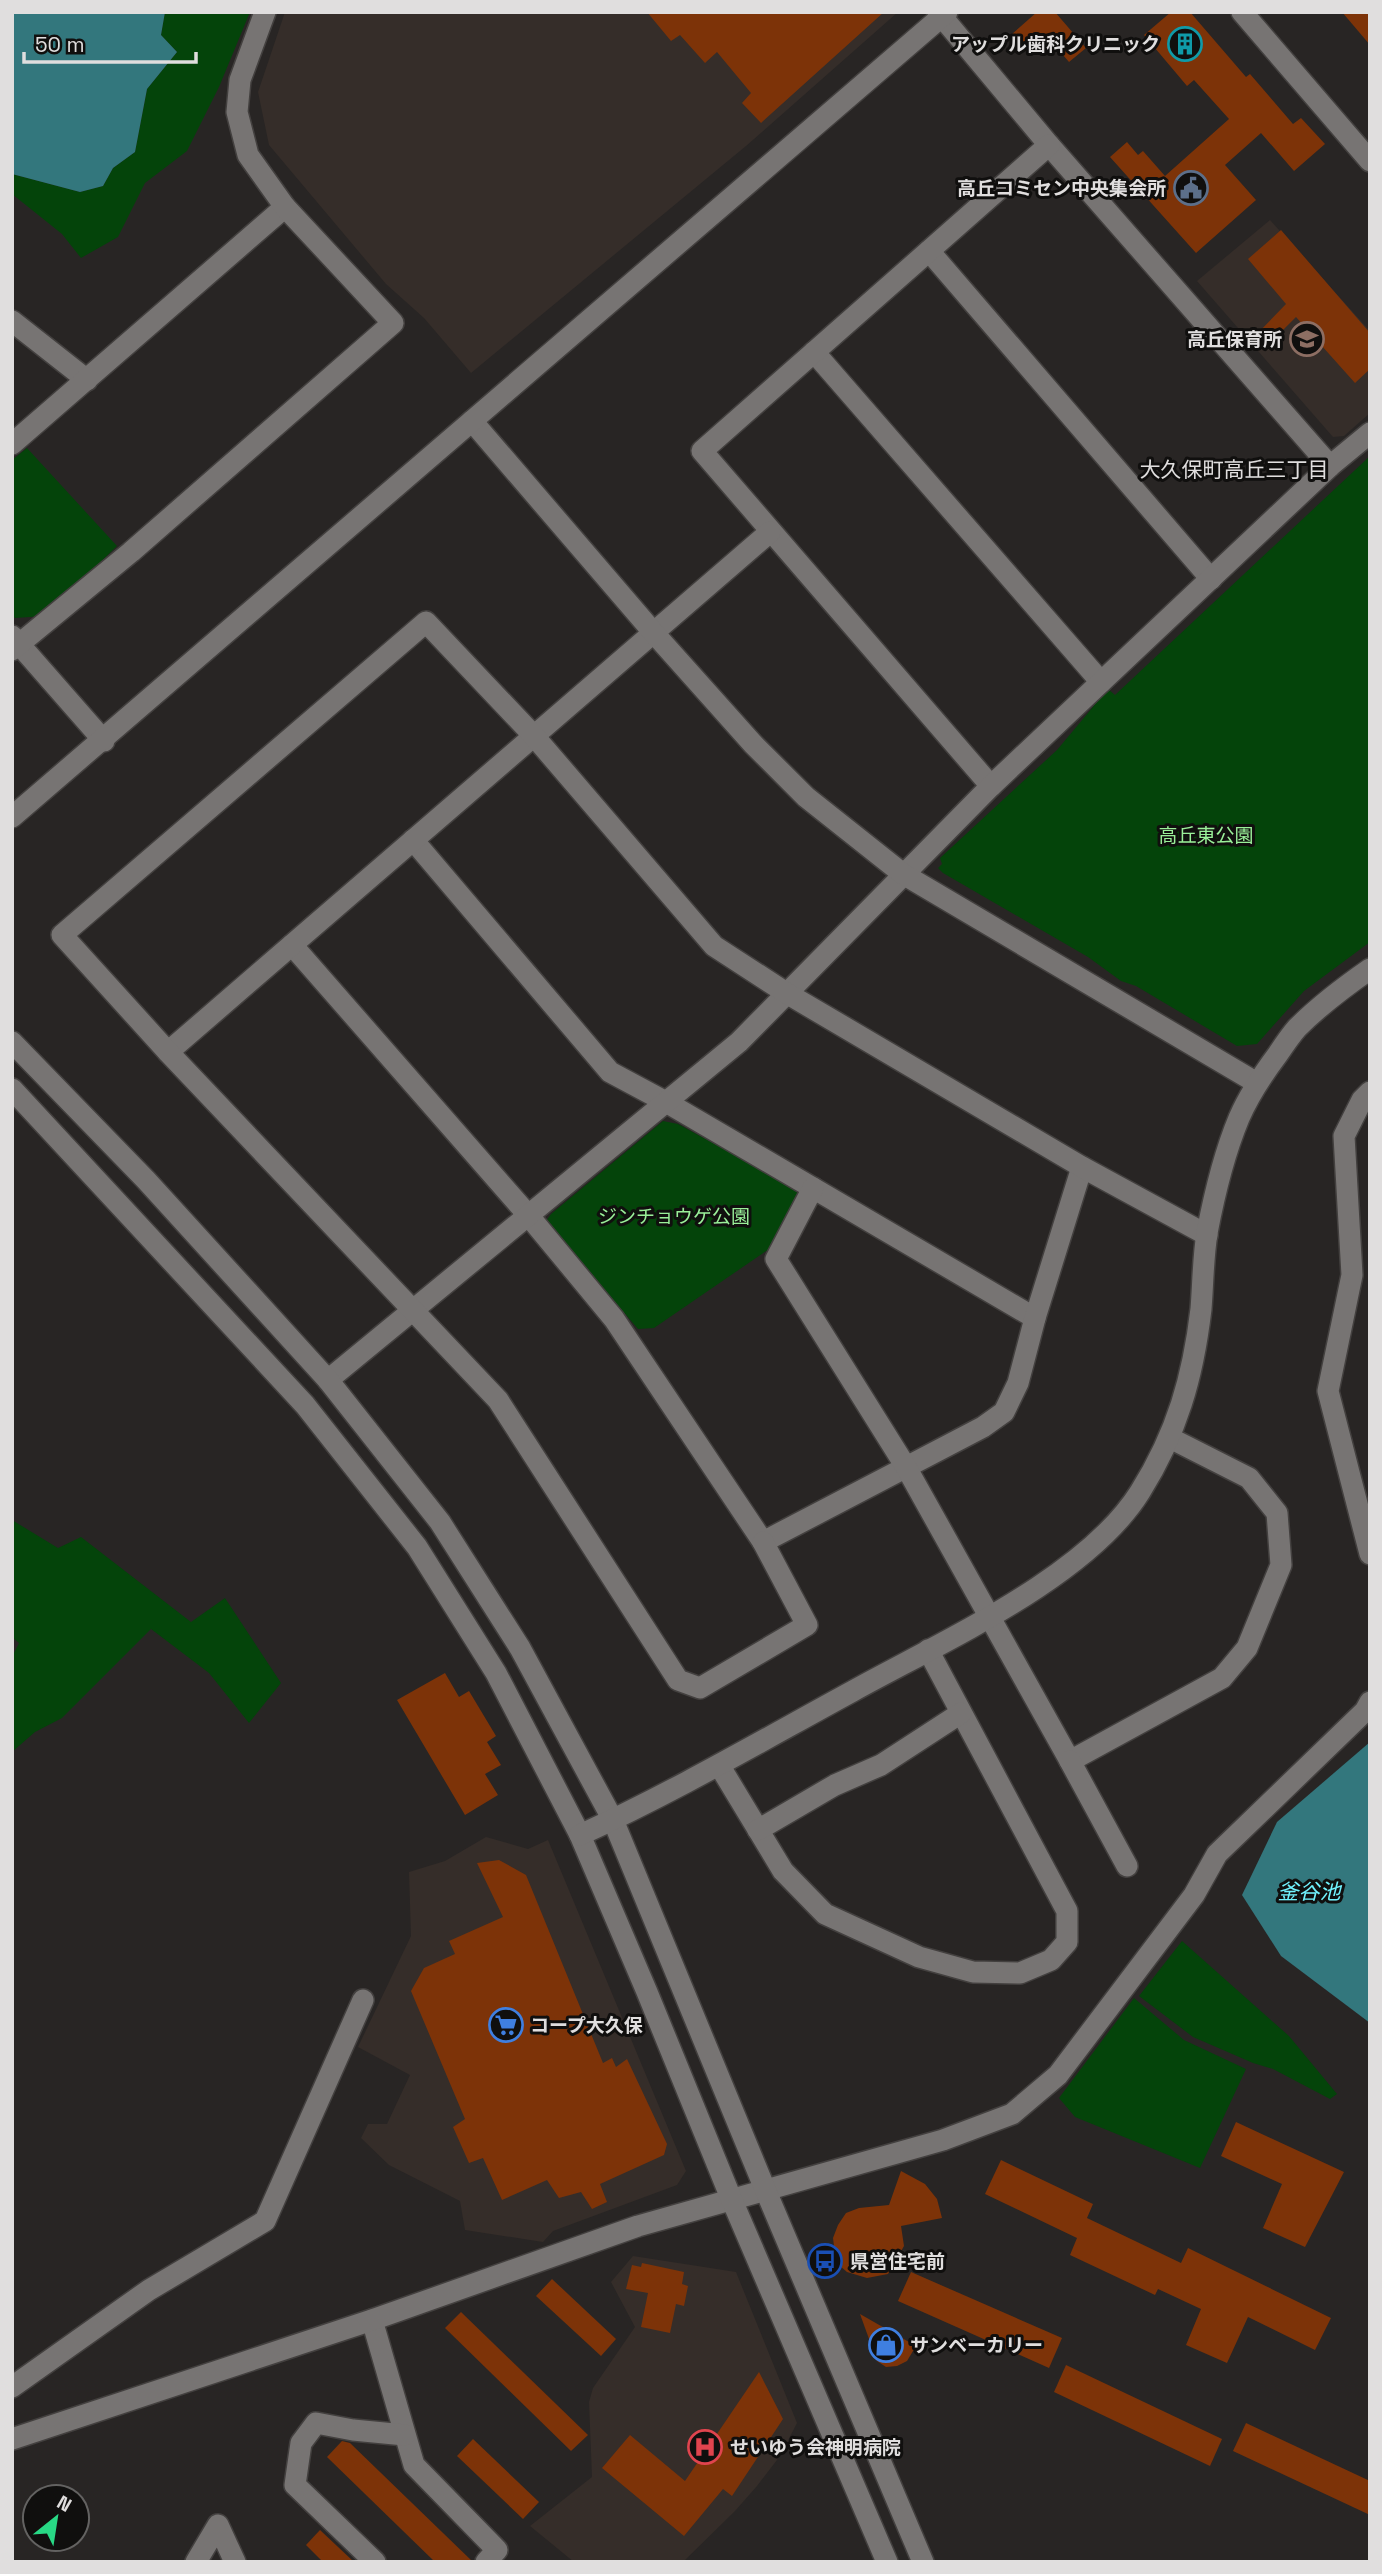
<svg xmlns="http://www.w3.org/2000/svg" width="1382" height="2574" font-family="'Space Grotesk','Noto Sans JP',sans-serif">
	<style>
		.built { fill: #352d29 }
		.green { fill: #04440a }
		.water { fill: #33777d }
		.building { fill: #7d3308 }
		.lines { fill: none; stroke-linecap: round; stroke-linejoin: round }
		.minor-casing { stroke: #43403f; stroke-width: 24 }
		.tertiary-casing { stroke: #43403f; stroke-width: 24 }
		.minor { stroke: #777473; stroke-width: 21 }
		.tertiary { stroke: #777473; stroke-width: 21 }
		.labels { text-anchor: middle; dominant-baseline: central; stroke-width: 6; stroke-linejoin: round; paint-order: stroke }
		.poi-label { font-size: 19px; font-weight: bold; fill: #e0dede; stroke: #100f0e; text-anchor: start }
		.park-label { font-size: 19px; fill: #9af099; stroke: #100f0e }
		.neighbourhood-label { font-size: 21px; fill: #e0dede; stroke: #100f0e }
		.water-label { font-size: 21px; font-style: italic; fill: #71f3fe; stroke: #100f0e }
	</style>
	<rect width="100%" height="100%" fill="#282524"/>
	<g class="built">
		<path d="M 285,12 L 898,12 L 746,146 L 471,373 L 424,318 L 386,284 L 269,145 L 258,92 Z"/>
		<path d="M 1270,220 L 1370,331 L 1370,413 L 1344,436 L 1333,437 L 1197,281 Z"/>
		<path d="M 486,1837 L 528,1849 L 548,1840 L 686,2171 L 677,2185 L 553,2231 L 543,2242 L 465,2230 L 460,2201 L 389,2165 L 361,2138 L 368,2124 L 387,2124 L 410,2075 L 358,2047 L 411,1936 L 409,1872 L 445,1861 Z"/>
		<path d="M 633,2256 L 736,2272 L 797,2423 L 780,2456 L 757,2486 L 735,2511 L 683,2562 L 574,2562 L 530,2526 L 592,2477 L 589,2402 L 593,2388 L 635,2327 L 611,2282 Z"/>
	</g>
	<g class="green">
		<path d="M 165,12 L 250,12 L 219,87 L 187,151 L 145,183 L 118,237 L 81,258 L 62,234 L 12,194 L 12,174 L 80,192 L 103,186 L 113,168 L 135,152 L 147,89 L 177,52 L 161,35 Z"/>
		<path d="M 27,448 L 117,546 L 45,616 L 15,618 L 12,615 L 12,460 Z"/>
		<path d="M 1370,456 L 1370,942 L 1304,991 L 1257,1044 L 1237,1046 L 1136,986 L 1121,981 L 1088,957 L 943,873 L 938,868 L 942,864 L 940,858 L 1057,750 L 1108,689 L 1115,695 Z"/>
		<path d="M 663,1121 L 678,1124 L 795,1188 L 801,1200 L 772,1247 L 654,1328 L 638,1329 L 546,1221 L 551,1214 Z"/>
		<path d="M 12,1520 L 58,1548 L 81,1537 L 191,1622 L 225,1598 L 281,1683 L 249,1723 L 209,1673 L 151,1629 L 62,1718 L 35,1732 L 12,1752 L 12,1657 L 19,1643 L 12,1637 Z"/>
		<path d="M 1182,1941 L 1289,2036 L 1337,2094 L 1330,2099 L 1273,2069 L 1253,2063 L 1193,2037 L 1139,1996 Z"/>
		<path d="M 1134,1998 L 1184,2040 L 1246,2069 L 1200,2168 L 1075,2117 L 1059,2098 Z"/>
	</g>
	<g class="water">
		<path d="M 12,12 L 165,12 L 161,35 L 177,52 L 147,89 L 135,152 L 113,168 L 103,186 L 80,192 L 12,174 Z"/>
		<path d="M 1370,1742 L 1370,2023 L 1281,1956 L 1242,1895 L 1277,1822 Z"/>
	</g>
	<g class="building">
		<path d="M 647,12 L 884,12 L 761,123 L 742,103 L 751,93 L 717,52 L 705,63 L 680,35 L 671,41 Z"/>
		<path d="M 1037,12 L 1055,12 L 1086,48 L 1069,62 L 1045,34 L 1025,51 L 1011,35 Z"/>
		<path d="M 1171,12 L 1190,12 L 1246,77 L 1250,74 L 1293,124 L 1301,118 L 1325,144 L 1294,171 L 1261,133 L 1225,165 L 1256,200 L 1196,253 L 1110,157 L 1127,142 L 1138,155 L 1143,151 L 1165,176 L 1229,119 L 1194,80 L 1187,86 L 1144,35 Z"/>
		<path d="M 1342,12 L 1370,12 L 1370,45 Z"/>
		<path d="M 1281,230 L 1370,333 L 1370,369 L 1355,383 L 1296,317 L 1268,345 L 1257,334 L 1286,304 L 1248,259 Z"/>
		<path d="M 445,1673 L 459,1697 L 469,1691 L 496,1736 L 487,1742 L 501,1765 L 485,1774 L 498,1795 L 465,1815 L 397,1700 Z"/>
		<path d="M 499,1860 L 526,1875 L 603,2063 L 612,2058 L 616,2067 L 627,2059 L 667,2144 L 664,2155 L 600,2184 L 607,2202 L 592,2209 L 581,2192 L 559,2198 L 547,2180 L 502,2200 L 483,2158 L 469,2163 L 453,2127 L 465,2119 L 411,1991 L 424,1968 L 455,1954 L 449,1941 L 503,1917 L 477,1863 Z"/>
		<path d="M 1236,2122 L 1344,2172 L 1305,2247 L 1263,2228 L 1282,2184 L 1221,2156 Z"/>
		<path d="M 1001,2160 L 1093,2204 L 1087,2218 L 1181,2263 L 1188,2248 L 1331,2318 L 1315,2350 L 1248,2317 L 1227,2363 L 1186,2345 L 1201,2309 L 1158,2289 L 1155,2295 L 1070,2255 L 1077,2238 L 985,2194 Z"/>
		<path d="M 901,2171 L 925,2184 L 937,2199 L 942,2218 L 901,2226 L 904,2246 L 888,2274 L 867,2278 L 847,2272 L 839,2265 L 835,2254 L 833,2238 L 838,2225 L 846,2213 L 859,2208 L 889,2205 Z"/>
		<path d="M 642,2263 L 684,2272 L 682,2284 L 688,2286 L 684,2306 L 676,2304 L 670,2333 L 641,2327 L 648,2293 L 626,2289 L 632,2265 L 641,2267 Z"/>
		<path d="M 911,2272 L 1062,2338 L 1049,2368 L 898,2301 Z"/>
		<path d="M 552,2279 L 616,2339 L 601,2356 L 536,2296 Z"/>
		<path d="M 461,2312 L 588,2435 L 571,2451 L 445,2328 Z"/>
		<path d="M 860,2314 L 916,2346 L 907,2361 L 897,2366 L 886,2367 L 877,2361 Z"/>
		<path d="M 1066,2365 L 1222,2439 L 1210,2466 L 1054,2392 Z"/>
		<path d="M 759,2372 L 783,2419 L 732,2496 L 723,2489 L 684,2536 L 602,2468 L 630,2435 L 685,2481 Z"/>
		<path d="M 1246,2423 L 1370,2481 L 1370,2515 L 1233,2451 Z"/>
		<path d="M 473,2439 L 539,2502 L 523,2519 L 457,2456 Z"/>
		<path d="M 342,2441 L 350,2443 L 473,2562 L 435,2562 L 327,2457 Z"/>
		<path d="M 320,2530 L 354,2562 L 323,2562 L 306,2545 Z"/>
	</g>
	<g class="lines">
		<g class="minor-casing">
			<g id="minor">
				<path d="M 938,12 L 1049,145 L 1330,466"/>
				<path d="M 1242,12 L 1370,161"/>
				<path d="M 929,251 L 1211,579"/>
				<path d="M 12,321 L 87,380"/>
				<path d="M 814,352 L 1101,682"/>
				<path d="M 12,444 L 285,207"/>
				<path d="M 12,636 L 104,741"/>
				<path d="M 12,650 L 131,552 L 393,323 L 285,207 L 248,155 L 237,112 L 240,80 L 265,12"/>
				<path d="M 991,786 L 702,451 L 1049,145"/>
				<path d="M 413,840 L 610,1072 L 666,1102 L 1035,1318"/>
				<path d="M 292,945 L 528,1215 L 614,1319 L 763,1542 L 983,1427 L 1004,1412 L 1018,1383 L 1035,1318 L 1082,1167"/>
				<path d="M 168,1052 L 770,532"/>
				<path d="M 1370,1092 L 1362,1100 L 1344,1136 L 1352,1275 L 1328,1391 L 1370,1554"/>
				<path d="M 813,1188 L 776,1259 L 906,1467 L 1070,1761 L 1222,1678 L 1247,1648 L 1281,1565 L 1277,1513 L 1249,1478 L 1170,1438"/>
				<path d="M 328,1380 L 739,1042 L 991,786 L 1330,466 L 1370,433"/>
				<path d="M 763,1542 L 807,1625 L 700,1688 L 678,1680 L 498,1400 L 168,1052 L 62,935 L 426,622 L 534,736 L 714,946 L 788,994 L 1082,1167 L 1207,1235"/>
				<path d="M 1070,1761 L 1127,1866"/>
				<path d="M 719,1765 L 783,1871 L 825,1914 L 919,1957 L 973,1972 L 1020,1973 L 1051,1960 L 1067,1942 L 1067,1911 L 928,1650"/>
				<path d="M 758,1830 L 835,1785 L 881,1765 L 961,1713"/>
				<path d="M 372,2320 L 414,2465 L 497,2550 L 486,2562"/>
				<path d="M 12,2387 L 149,2290 L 265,2221 L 363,2000"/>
				<path d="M 12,2439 L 372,2320 L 638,2226 L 943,2140 L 1012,2114 L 1058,2075 L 1194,1895 L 1217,1854 L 1365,1711 L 1370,1702"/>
				<path d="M 196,2562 L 218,2525 L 235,2562"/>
				<path d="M 375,2562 L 295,2485 L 301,2443 L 316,2423 L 353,2430 L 405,2435"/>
			</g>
		</g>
		<g class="tertiary-casing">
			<g id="tertiary">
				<path d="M 472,421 L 653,632 L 753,744 L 806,797 L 903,874 L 1257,1083"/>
				<path d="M 12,817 L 947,12"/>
				<path d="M 12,1042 L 146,1180 L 328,1380 L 440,1522 L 520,1648 L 613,1820 L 765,2189 L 923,2562"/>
				<path d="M 12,1089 L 305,1405 L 417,1547 L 496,1673 L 580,1835 L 647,1992 L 731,2198 L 887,2562"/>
				<path d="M 580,1835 C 674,1792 763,1740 853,1691 C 941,1642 1086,1578 1140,1492 C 1177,1433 1193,1377 1201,1309 C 1203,1284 1203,1258 1207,1233 C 1214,1196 1224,1154 1239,1118 C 1249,1095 1263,1074 1278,1054 C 1284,1045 1290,1036 1297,1028 C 1319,1006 1344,987 1370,969"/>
			</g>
		</g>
		<use href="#minor" class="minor"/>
		<use href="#tertiary" class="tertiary"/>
	</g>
	<defs>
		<g id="building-ring" transform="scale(1.75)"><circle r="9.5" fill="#100f0e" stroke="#0f9aa8" stroke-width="1.5"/><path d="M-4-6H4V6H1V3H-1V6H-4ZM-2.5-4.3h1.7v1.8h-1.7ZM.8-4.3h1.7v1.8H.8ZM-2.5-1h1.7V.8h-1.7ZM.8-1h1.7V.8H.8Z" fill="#0f9aa8"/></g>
		<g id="civic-ring" transform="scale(1.75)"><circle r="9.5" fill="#100f0e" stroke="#5c6f8a" stroke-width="1.5"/><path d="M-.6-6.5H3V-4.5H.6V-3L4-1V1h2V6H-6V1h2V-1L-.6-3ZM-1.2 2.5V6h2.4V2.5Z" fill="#5c6f8a"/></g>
		<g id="school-ring" transform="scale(1.75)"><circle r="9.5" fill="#100f0e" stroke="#8d6e63" stroke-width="1.5"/><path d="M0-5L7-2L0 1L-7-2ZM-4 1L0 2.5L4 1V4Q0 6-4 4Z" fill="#8d6e63"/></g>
		<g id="supermarket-ring" transform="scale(1.75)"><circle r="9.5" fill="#100f0e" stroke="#3f7fe0" stroke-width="1.5"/><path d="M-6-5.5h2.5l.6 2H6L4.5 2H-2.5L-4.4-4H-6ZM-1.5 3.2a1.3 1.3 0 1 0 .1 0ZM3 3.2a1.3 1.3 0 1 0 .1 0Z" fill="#3f7fe0"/></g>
		<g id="bus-ring" transform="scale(1.75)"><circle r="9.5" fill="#100f0e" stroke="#1a4fb4" stroke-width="1.5"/><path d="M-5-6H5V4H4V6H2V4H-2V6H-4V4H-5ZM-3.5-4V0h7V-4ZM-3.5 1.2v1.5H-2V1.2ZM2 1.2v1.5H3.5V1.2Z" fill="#1a4fb4"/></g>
		<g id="shop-ring" transform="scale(1.75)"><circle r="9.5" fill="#100f0e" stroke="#3f7fe0" stroke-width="1.5"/><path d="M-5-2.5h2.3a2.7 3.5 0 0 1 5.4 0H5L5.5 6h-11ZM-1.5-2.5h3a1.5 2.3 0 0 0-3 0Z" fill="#3f7fe0"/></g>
		<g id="hospital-ring" transform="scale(1.75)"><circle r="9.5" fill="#100f0e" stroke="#e0444e" stroke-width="1.5"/><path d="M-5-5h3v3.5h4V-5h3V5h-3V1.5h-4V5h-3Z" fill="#e0444e"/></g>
	</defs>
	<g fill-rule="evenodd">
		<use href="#building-ring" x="1185" y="44"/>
		<use href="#civic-ring" x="1191" y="188"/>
		<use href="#school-ring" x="1307" y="339"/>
		<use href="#supermarket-ring" x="506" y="2025"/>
		<use href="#bus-ring" x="825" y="2261"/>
		<use href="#shop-ring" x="886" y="2345"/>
		<use href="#hospital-ring" x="705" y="2447"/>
	</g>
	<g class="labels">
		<g class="poi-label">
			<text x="1160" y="44" text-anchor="end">アップル歯科クリニック</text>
			<text x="1166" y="188" text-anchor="end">高丘コミセン中央集会所</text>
			<text x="1282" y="339" text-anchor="end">高丘保育所</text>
			<text x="530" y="2025">コープ大久保</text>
			<text x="850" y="2261">県営住宅前</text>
			<text x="910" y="2345">サンベーカリー</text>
			<text x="730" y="2447">せいゆう会神明病院</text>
		</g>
		<g class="park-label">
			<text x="1206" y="835">高丘東公園</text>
			<text x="674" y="1216">ジンチョウゲ公園</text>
		</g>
		<g class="neighbourhood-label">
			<text x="1234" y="469">大久保町高丘三丁目</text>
		</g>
		<g class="water-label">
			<text x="1309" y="1891">釜谷池</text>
		</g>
	</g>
	<rect width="1382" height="2574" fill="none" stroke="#e0dede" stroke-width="28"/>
	<g transform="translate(56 2518) rotate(30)"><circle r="33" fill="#100f0e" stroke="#636261" stroke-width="2"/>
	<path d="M0-5L12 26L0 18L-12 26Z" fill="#28d885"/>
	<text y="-10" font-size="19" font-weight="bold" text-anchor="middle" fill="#e0dede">N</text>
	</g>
	<path d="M24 52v10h172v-10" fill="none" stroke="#e0dede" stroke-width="3.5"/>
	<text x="35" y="52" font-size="21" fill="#e0dede" stroke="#100f0e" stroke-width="5" paint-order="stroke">50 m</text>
</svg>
